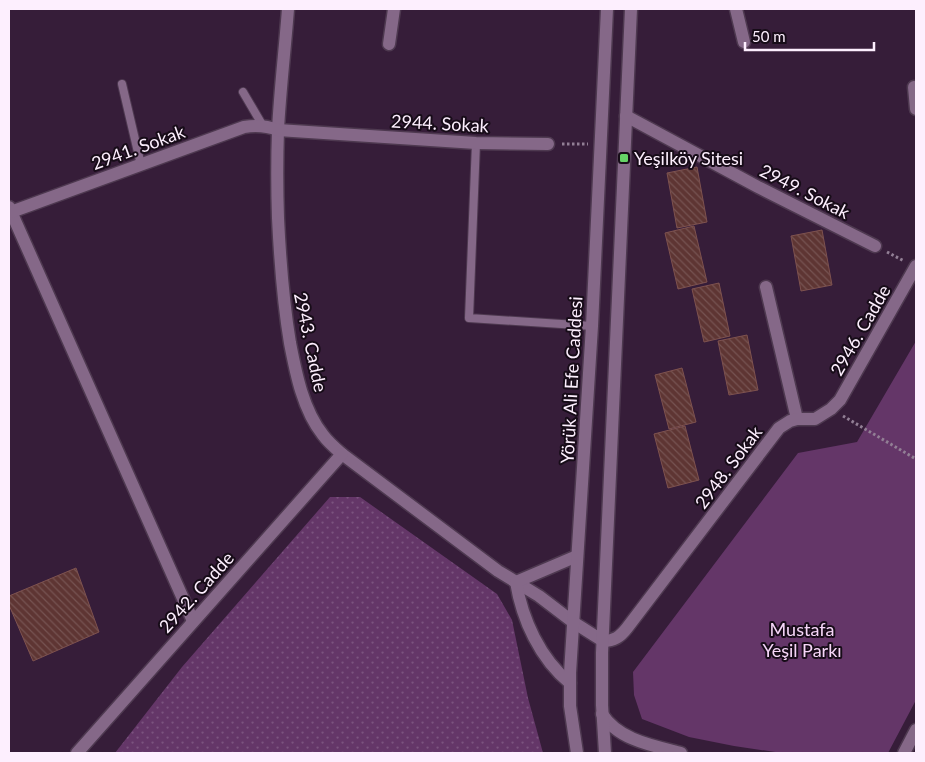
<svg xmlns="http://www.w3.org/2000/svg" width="925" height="762" font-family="Lato,sans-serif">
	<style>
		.grass { fill: url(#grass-dots) }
		.park { fill: #643668 }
		.building { fill: url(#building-back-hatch); stroke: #7e524f }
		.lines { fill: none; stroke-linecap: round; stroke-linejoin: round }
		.lane-casing { stroke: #4e3950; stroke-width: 10 }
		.street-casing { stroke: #4e3950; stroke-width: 15 }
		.secondary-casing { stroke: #4e3950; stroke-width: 15 }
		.path { stroke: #927f95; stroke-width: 3; stroke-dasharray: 2.5 2.5; stroke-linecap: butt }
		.lane { stroke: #856888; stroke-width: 8 }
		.street { stroke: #856888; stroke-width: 12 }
		.secondary { stroke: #856888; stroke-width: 12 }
		.poi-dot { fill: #66d467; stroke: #170c18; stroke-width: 2 }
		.labels { text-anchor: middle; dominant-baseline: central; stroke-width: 4; stroke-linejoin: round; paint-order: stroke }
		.street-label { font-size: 18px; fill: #fdeffe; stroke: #170c18 }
		.poi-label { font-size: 18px; fill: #fdeffe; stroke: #170c18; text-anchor: start }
		.park-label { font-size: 18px; fill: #f6d6f8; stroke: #170c18 }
	</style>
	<defs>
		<pattern id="grass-dots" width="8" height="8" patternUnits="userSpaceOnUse" patternTransform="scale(1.25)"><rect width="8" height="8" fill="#643668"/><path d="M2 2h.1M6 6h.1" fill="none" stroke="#7b537f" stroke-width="1.8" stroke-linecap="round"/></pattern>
		<pattern id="building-back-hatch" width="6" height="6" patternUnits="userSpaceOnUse" patternTransform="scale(1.25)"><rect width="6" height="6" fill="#5e3533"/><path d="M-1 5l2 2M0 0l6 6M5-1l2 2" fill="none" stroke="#765352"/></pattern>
	</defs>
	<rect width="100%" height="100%" fill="#361d39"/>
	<path class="grass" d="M 330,497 L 360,497 L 497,594 L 512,620 L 528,698 L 543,753 L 115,753 L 182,667 Z"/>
	<path class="park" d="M 916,341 L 916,700 L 888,753 L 782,753 L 734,746 L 689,737 L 642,719 L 634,695 L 633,672 L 798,453 L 857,442 Z"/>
	<g class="building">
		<path d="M 697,167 L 707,222 L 677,228 L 667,173 Z"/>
		<path d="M 694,226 L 707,282 L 678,289 L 665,233 Z"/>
		<path d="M 822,230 L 832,285 L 801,291 L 791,236 Z"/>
		<path d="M 719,283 L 730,336 L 704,342 L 692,289 Z"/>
		<path d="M 747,335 L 758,390 L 729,395 L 718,341 Z"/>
		<path d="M 682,368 L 696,422 L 669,429 L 655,375 Z"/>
		<path d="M 685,426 L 699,480 L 668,488 L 654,434 Z"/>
		<path d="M 76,568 L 99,632 L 33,661 L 9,605 L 9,596 Z"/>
	</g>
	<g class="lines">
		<g class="lane-casing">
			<g id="lane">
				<path d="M 122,84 L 141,165"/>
				<path d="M 243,92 L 263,126"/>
				<path d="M 476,143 L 469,318 L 592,326"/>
			</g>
		</g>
		<g class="street-casing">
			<g id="street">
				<path d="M 288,9 C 285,49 280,90 278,130 C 277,159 277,189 278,218 C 280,260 283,301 290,343 C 296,374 303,410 323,435 C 328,442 335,448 342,454 L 498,571 L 539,596 L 573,622"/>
				<path d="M 736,9 L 744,42"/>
				<path d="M 389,44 L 394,9"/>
				<path d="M 914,87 L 916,109"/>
				<path d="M 626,116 L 758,187 L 875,246"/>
				<path d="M 9,207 L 193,621"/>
				<path d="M 11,212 L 244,127 C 257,125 267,126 278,130 L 476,143 L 548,144"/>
				<path d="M 766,287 L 797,419"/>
				<path d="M 603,641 C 614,641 620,637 627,628 L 779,428 L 790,421 L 797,419 L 815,419 L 831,409 L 840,400 L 916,266"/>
				<path d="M 570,683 C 540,659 522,619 516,582 L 577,556"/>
				<path d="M 77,753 L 342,454"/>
				<path d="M 904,753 L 916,730"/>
			</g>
		</g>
		<g class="secondary-casing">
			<g id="secondary">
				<path d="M 573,622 L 603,641"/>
				<path d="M 602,714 C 618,740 654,746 681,753"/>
				<path d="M 577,753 L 570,706 L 570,673 L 592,326 L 607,9"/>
				<path d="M 605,753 L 602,705 L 602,653 L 631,9"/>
			</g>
		</g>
		<g class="path">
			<path d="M 562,144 L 588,144"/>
			<path d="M 887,252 L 904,261"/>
			<path d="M 843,416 L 916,459"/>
		</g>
		<use href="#lane" class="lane"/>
		<use href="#street" class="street"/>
		<use href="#secondary" class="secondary"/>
	</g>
	<rect class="poi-dot" x="619" y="153" width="10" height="10" rx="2.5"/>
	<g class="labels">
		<g class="street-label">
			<text transform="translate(440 123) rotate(3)">2944. Sokak</text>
			<text transform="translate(138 147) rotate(-20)">2941. Sokak</text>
			<text transform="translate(805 191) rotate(27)">2949. Sokak</text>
			<text transform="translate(860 330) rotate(-60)">2946. Cadde</text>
			<text transform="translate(311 342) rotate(78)">2943. Cadde</text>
			<text transform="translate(571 380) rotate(-87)">Yörük Ali Efe Caddesi</text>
			<text transform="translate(728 467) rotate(-53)">2948. Sokak</text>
			<text transform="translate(196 592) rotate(-48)">2942. Cadde</text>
		</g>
		<g class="poi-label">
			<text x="634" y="158">Yeşilköy Sitesi</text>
		</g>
		<g class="park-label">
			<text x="802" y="629">Mustafa<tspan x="802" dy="21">Yeşil Parkı</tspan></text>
		</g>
	</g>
	<rect width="925" height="762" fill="none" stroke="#fdeffe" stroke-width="20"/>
	<path d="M745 42v8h129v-8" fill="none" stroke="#fdeffe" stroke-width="2.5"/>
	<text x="752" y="42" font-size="15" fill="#fdeffe" stroke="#170c18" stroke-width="4" paint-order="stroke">50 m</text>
</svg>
